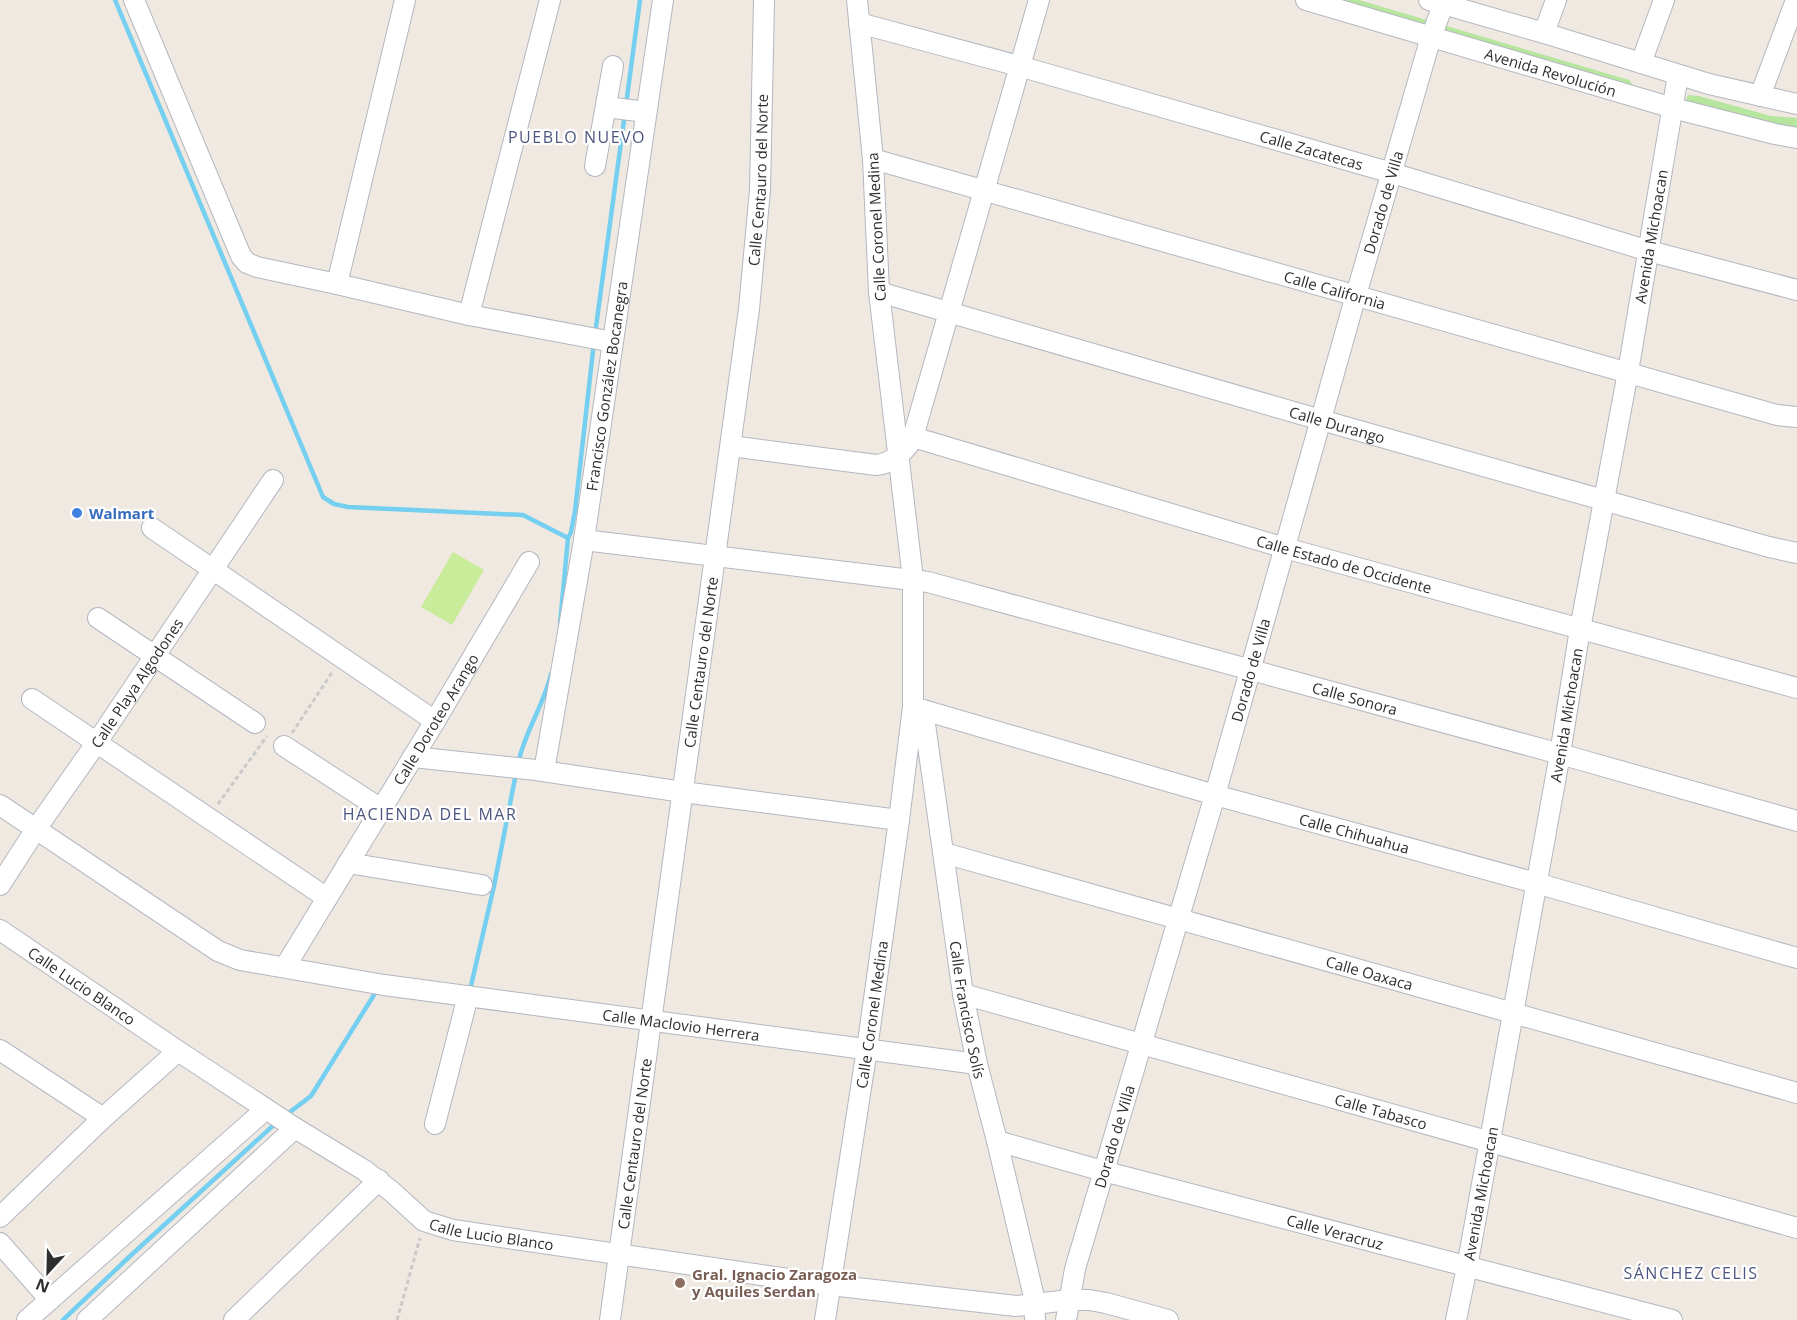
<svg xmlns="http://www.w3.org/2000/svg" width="1797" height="1320" font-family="'Open Sans',sans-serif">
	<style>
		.green { fill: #b6e59e }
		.pitch { fill: #c9ec9a }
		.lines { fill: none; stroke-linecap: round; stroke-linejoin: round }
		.stream { stroke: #75cff0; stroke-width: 4.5 }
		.minor-casing { stroke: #b4b7c1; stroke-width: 22 }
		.path { stroke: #c9c9c9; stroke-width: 3; stroke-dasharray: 4.5 3; stroke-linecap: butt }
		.minor { stroke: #fff; stroke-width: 20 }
		.shop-dot { fill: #3f7fe0; stroke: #fff; stroke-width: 2 }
		.education-dot { fill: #8d6e63; stroke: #fff; stroke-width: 2 }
		.labels { text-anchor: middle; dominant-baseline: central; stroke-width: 4.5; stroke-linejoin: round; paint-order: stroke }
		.street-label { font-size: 15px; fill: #2e2e2e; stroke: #fff }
		.shop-label { font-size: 15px; font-weight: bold; fill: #366cbe; stroke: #fff; text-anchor: start }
		.education-label { font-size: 15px; font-weight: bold; fill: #785e54; stroke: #fff; text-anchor: start }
		.neighbourhood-label { font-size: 16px; letter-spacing: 1.5px; fill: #4d5680; stroke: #fff }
	</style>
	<rect width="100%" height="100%" fill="#efe9e1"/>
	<g class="green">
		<path d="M 1317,0 L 1359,0 L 1629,80 L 1633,85 L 1631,89 Z"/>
		<path d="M 1688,95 L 1699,96 L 1771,116 L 1797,118 L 1797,133 L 1688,104 L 1686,100 Z"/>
	</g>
	<path class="pitch" d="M 453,552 L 484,570 L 452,625 L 421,607 Z"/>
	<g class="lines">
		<g class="stream">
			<path d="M 115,0 L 323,497 L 334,504 L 348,507 L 523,515 L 568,538 L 560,624"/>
			<path d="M 626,105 L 640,0"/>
			<path d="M 595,334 L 625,113"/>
			<path d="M 568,538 L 571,532 L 575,511 L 594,342"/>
			<path d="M 518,764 C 524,733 544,705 551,674"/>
			<path d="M 470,990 L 494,886 L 516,773"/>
			<path d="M 286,1115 L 311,1096 L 377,990"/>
			<path d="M 63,1320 L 128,1258 L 277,1122"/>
		</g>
		<g class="minor-casing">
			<g id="minor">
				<path d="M 134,0 L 241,256 L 247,263 L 257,267 L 337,284"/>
				<path d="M 405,0 L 337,284 L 469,315 L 613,342"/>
				<path id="s1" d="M 1306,0 L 1673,108 L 1775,134 L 1797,138"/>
				<path d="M 1429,0 L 1544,33 L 1709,84 L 1797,104"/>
				<path id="s2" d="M 859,23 L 1019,66 L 1392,173 L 1649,251 L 1797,290"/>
				<path d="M 1544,33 L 1556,0"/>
				<path d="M 1641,63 L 1664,0"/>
				<path d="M 1760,96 L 1796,0"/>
				<path d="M 606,107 L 646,112"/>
				<path id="s3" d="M 873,159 L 1777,415 L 1797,417"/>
				<path d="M 595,166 L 613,66"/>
				<path id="s4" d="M 879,292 L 1321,420 L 1769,547 L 1797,553"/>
				<path d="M 469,315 L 550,0"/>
				<path d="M 913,437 L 1039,0"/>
				<path id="s5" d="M 731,446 L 876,465 C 890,464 908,450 913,437 L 1285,548 L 1797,688"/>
				<path d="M 152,528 L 435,721"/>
				<path id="s6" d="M 584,540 L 928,582 L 1560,754 L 1797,821"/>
				<path d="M 98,618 L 255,723"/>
				<path d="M 32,699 L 327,898"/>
				<path id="s7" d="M 913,707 L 1215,795 L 1536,883 L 1797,958"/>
				<path id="s8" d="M 923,710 L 963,994 L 977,1064 L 997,1141 L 1034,1297 L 1035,1320"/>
				<path d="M 284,746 L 381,809"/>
				<path d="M 413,757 L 536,770 L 683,792 L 899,820"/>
				<path id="s9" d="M 544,771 L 584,540 L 663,0"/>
				<path id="s10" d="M 0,805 L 218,951 L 240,960 L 384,985 L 977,1064"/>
				<path id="s11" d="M 944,853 L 1797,1093"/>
				<path d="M 348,863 L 482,885"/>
				<path id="s12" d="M 0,885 L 36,829 L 97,742 L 273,480"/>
				<path id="s13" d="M 0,930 L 178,1051 L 295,1128 L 364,1170 L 391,1191 L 424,1221 L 453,1230 L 830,1285 L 1016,1306 L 1069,1300 L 1089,1300 L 1106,1303 L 1168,1320"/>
				<path id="s14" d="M 285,967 L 435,721 L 529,562"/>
				<path id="s15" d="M 963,994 L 1797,1228"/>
				<path d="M 0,1050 L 103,1118"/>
				<path d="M 435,1124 L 468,996"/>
				<path id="s16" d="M 997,1141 L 1103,1171 L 1672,1320"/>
				<path d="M 0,1217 L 103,1118 L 178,1051"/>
				<path d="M 0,1243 L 50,1300"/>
				<path d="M 27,1320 L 266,1109"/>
				<path d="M 87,1320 L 295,1128"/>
				<path d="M 234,1320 L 379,1180"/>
				<path id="s17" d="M 610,1320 L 749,309 L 760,190 L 764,0"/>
				<path id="s18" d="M 825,1320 L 867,1049 L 899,820 L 913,707 L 913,579 L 879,292 L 873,159 L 857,0"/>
				<path id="s19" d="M 1066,1320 L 1075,1269 L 1215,795 L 1356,295 L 1431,37 L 1445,0"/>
				<path id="s20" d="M 1456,1320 L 1467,1267 L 1560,754 L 1580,629 L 1628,372 L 1678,75"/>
			</g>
		</g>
		<g class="path">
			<path d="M 292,733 L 333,671"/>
			<path d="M 218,804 L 267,736"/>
			<path d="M 397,1320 L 420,1238"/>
		</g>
		<use href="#minor" class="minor"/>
	</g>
	<circle class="shop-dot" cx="77" cy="513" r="6"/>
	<circle class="education-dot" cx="680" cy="1283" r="6"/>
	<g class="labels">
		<g class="street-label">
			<text stroke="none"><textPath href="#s1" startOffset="255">Avenida Revolución</textPath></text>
			<text stroke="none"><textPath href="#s2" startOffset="470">Calle Zacatecas</textPath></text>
			<text stroke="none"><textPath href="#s17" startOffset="1150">Calle Centauro del Norte</textPath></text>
			<text stroke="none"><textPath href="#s19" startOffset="1162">Dorado de Villa</textPath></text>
			<text transform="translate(876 227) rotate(-93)">Calle Coronel Medina</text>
			<text stroke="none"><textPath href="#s20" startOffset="1101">Avenida Michoacan</textPath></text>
			<text stroke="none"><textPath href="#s3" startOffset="480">Calle California</textPath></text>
			<text stroke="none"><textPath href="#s9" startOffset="390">Francisco González Bocanegra</textPath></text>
			<text stroke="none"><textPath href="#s4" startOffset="477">Calle Durango</textPath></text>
			<text stroke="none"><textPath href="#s5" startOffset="644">Calle Estado de Occidente</textPath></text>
			<text stroke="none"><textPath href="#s17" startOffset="664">Calle Centauro del Norte</textPath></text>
			<text stroke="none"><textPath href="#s19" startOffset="676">Dorado de Villa</textPath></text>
			<text stroke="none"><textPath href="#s12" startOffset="244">Calle Playa Algodones</textPath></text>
			<text stroke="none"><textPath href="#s6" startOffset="789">Calle Sonora</textPath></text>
			<text stroke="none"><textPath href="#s20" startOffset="615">Avenida Michoacan</textPath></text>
			<text stroke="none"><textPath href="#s14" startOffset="290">Calle Doroteo Arango</textPath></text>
			<text stroke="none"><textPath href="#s7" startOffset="459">Calle Chihuahua</textPath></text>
			<text stroke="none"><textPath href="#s11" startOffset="442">Calle Oaxaca</textPath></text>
			<text stroke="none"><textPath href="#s13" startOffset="99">Calle Lucio Blanco</textPath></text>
			<text stroke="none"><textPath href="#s8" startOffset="303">Calle Francisco Solís</textPath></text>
			<text stroke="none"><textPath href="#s18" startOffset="309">Calle Coronel Medina</textPath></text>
			<text stroke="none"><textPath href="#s10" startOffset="732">Calle Maclovio Herrera</textPath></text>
			<text stroke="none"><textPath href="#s15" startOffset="434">Calle Tabasco</textPath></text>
			<text stroke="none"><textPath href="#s19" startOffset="190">Dorado de Villa</textPath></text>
			<text stroke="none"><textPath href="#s17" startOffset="178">Calle Centauro del Norte</textPath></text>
			<text stroke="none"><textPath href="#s20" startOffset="129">Avenida Michoacan</textPath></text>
			<text stroke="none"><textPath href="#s16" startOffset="350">Calle Veracruz</textPath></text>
			<text stroke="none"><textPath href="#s13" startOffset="584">Calle Lucio Blanco</textPath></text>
		</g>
		<g class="shop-label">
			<text x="89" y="513">Walmart</text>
		</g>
		<g class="education-label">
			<text x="692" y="1274">Gral. Ignacio Zaragoza<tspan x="692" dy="17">y Aquiles Serdan</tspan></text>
		</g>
		<g class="neighbourhood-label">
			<text x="577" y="137">PUEBLO NUEVO</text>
			<text x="430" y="814">HACIENDA DEL MAR</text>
			<text x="1691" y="1273">SÁNCHEZ CELIS</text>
		</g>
	</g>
	<g transform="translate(48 1272) rotate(202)" stroke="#ffffff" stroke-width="4.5" paint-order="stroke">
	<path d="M0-4.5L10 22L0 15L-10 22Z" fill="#2e2e2e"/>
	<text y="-9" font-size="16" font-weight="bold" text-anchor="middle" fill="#2e2e2e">N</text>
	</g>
</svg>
